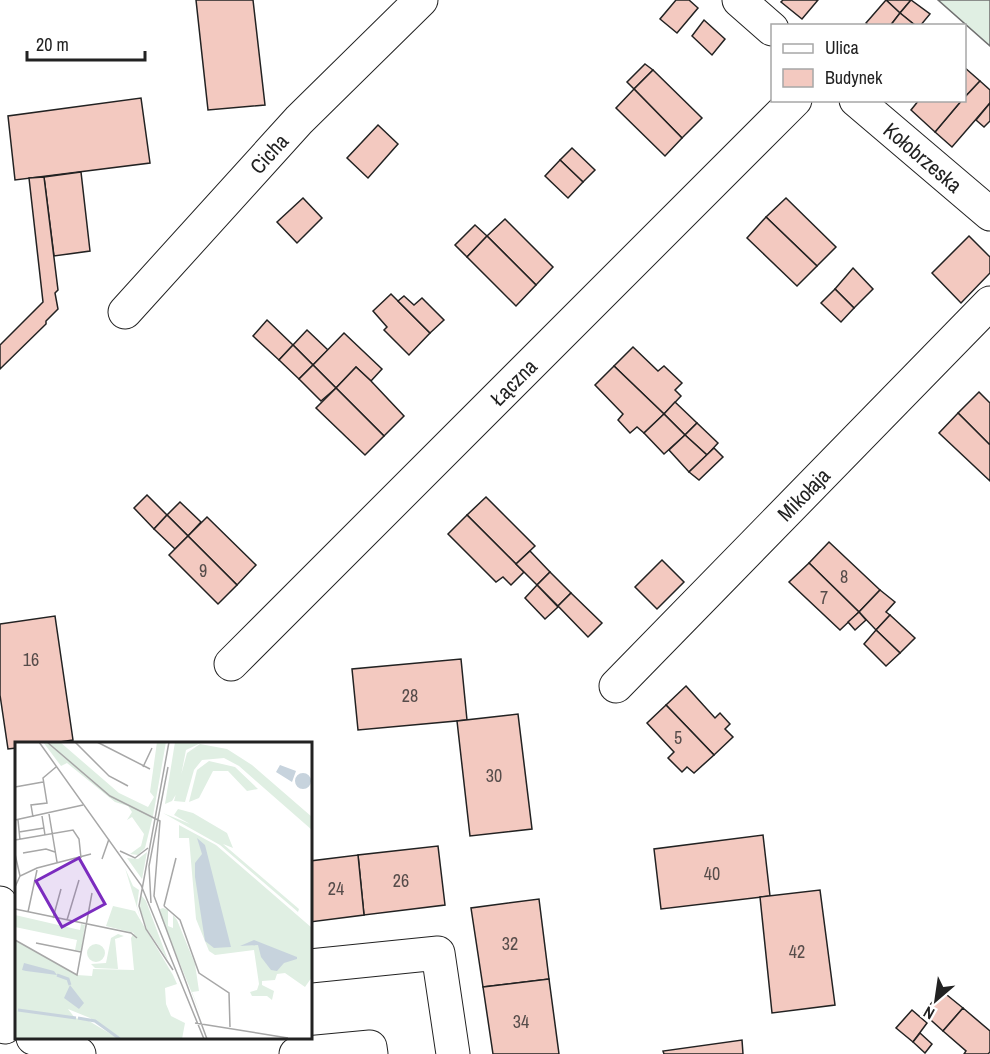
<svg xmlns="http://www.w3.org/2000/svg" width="990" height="1054" font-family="'Archivo Narrow',sans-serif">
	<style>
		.green { fill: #e0efe3; stroke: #6f6f6f; stroke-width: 1.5 }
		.building { fill: #f3c9c0; stroke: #222; stroke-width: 1.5 }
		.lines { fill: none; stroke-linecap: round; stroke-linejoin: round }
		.minor-casing { stroke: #222; stroke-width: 35 }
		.minor { stroke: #fff; stroke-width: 33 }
		.labels { text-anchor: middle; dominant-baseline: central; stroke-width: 4.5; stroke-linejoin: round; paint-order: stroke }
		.number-label { font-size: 18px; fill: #564c4a }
		.street-label { font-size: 21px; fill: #222; stroke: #fff }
		.inset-river { fill: none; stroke: #c7d3dd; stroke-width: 3 }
		.inset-road { fill: none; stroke: #a7a7a7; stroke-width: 1.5 }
		.view { fill: #7b2cbf; fill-opacity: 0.15; stroke: #7b2cbf; stroke-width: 3 }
		.inset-edge { fill: none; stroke: #222; stroke-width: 3 }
	</style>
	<rect width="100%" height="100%" fill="#fff"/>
	<path class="green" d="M 938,0 L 990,0 L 990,46 Z"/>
	<g class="building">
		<path d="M 196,0 L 253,0 L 265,105 L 208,110 Z"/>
		<path d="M 676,0 L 689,0 L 698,8 L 677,33 L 660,19 Z"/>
		<path d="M 783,0 L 818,0 L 802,19 L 781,2 Z"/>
		<path d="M 886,0 L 911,0 L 900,13 Z"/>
		<path d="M 886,0 L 900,13 L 890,26 L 869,26 L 866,23 Z"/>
		<path d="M 911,0 L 930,14 L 920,26 L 916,26 L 900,13 Z"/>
		<path d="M 900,13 L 916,26 L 890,26 Z"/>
		<path d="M 704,20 L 725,39 L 712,55 L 692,36 Z"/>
		<path d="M 645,64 L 653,70 L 634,89 L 627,82 Z"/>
		<path d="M 964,67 L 980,81 L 964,98 Z"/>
		<path d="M 653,70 L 702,118 L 682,138 L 634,89 Z"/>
		<path d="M 980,81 L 990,90 L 990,103 L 952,147 L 935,132 L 962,100 L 964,100 L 964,98 Z"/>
		<path d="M 634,89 L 682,138 L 665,156 L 616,108 Z"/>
		<path d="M 141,98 L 150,163 L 15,180 L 8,116 Z"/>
		<path d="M 919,100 L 962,100 L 935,132 L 911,110 Z"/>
		<path d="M 990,103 L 990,121 L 984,127 L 976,120 Z"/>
		<path d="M 378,125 L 398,144 L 368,178 L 347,158 Z"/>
		<path d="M 572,148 L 595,170 L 583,182 L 560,160 Z"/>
		<path d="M 560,160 L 583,182 L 568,198 L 545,176 Z"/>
		<path d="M 81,172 L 90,251 L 54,256 L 44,177 Z"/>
		<path d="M 44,177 L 58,290 L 55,293 L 58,309 L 46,321 L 46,324 L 0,369 L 0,345 L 43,302 L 29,178 Z"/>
		<path d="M 303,198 L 322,218 L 297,243 L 277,222 Z"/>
		<path d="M 786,198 L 836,247 L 817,266 L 766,217 Z"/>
		<path d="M 766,217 L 817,266 L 797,286 L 747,238 Z"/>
		<path d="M 505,219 L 553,267 L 536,285 L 487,236 Z"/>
		<path d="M 475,225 L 487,236 L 467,257 L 455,245 Z"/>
		<path d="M 487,236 L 536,285 L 516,306 L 467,257 Z"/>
		<path d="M 969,236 L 990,257 L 990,273 L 961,303 L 932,273 Z"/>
		<path d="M 853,268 L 873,289 L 854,308 L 835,289 Z"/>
		<path d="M 835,289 L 854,308 L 841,322 L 821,303 Z"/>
		<path d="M 391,294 L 430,333 L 409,355 L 384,330 L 387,327 L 373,311 Z"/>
		<path d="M 404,296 L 414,305 L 422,298 L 444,320 L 430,333 L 398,301 Z"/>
		<path d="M 267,320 L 293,345 L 279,360 L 253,336 Z"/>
		<path d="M 307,330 L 328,350 L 313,365 L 293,345 Z"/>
		<path d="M 344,333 L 382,369 L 371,381 L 356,367 L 336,388 L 313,365 Z"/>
		<path d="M 293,345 L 313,365 L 299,379 L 279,360 Z"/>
		<path d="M 633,347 L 658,371 L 664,366 L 682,383 L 675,390 L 681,396 L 664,414 L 614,366 Z"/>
		<path d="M 313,365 L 336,388 L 321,401 L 299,379 Z"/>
		<path d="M 614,366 L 664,414 L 644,433 L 637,427 L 630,433 L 618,420 L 623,414 L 595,385 Z"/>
		<path d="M 356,367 L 371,381 L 404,416 L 384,436 L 336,388 Z"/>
		<path d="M 336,388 L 384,436 L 365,455 L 316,408 Z"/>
		<path d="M 979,392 L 990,403 L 990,445 L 958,413 Z"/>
		<path d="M 675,402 L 697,423 L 685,435 L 664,414 Z"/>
		<path d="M 958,413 L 990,445 L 990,481 L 939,433 Z"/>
		<path d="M 664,414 L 685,435 L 664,454 L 644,433 Z"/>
		<path d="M 697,423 L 718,443 L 707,455 L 685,435 Z"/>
		<path d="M 685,435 L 707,455 L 689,472 L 669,450 Z"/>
		<path d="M 714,448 L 723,457 L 699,480 L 689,472 Z"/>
		<path d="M 147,495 L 167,515 L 154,529 L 134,508 Z"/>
		<path d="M 486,497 L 535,546 L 516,564 L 467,515 Z"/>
		<path d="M 180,502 L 201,522 L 188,536 L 167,515 Z"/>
		<path d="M 167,515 L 188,536 L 175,549 L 154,529 Z"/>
		<path d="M 467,515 L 524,572 L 511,585 L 503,577 L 496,582 L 448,534 Z"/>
		<path d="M 207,517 L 256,565 L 237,585 L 188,536 Z"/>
		<path d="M 188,536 L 237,585 L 218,604 L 169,555 Z"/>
		<path d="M 829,542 L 880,590 L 859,612 L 809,563 Z"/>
		<path d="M 530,551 L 550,572 L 537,585 L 516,564 Z"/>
		<path d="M 662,560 L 684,582 L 657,609 L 635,587 Z"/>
		<path d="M 809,563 L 859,612 L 840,630 L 789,582 Z"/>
		<path d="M 550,572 L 571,593 L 558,606 L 537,585 Z"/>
		<path d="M 537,585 L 558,607 L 545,619 L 525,598 Z"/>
		<path d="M 880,590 L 895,602 L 886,612 L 890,615 L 876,630 L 859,612 Z"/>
		<path d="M 571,593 L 602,623 L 588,637 L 558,606 Z"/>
		<path d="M 859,612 L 866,620 L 855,630 L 848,622 Z"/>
		<path d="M 890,615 L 915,638 L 900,653 L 876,630 Z"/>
		<path d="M 55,616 L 73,740 L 46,744 L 16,744 L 16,748 L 8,749 L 0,695 L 0,624 Z"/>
		<path d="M 876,630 L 900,653 L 886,666 L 864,644 Z"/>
		<path d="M 461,659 L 467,720 L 358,730 L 352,669 Z"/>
		<path d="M 686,686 L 715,718 L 720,713 L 730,724 L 725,729 L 733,737 L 714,755 L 666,705 Z"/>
		<path d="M 666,705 L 714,755 L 694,773 L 687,767 L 682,772 L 668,758 L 674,752 L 647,723 Z"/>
		<path d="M 518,714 L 532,829 L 470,836 L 457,721 Z"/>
		<path d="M 763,835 L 770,896 L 661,909 L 654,849 Z"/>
		<path d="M 438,846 L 445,905 L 364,915 L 358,855 Z"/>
		<path d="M 358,855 L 364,915 L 310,922 L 310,861 Z"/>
		<path d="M 820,890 L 835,1005 L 772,1013 L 760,897 Z"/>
		<path d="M 539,899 L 549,979 L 483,987 L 471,908 Z"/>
		<path d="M 549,979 L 559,1054 L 493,1054 L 483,987 Z"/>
		<path d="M 942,991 L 963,1008 L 943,1031 L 923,1013 Z"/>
		<path d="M 963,1008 L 990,1031 L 990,1052 L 988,1054 L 964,1054 L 966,1051 L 943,1031 Z"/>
		<path d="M 912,1010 L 927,1023 L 913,1042 L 896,1028 Z"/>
		<path d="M 920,1033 L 932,1044 L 925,1053 L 913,1042 Z"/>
		<path d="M 742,1040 L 743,1054 L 664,1054 L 663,1051 Z"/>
	</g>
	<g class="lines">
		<g class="minor-casing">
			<g id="minor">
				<path d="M 739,0 L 772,29"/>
				<path id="s1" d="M 856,100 L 990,214"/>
				<path id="s2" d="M 125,312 L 299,120 L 421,0"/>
				<path id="s3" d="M 231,664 L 795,100"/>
				<path id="s4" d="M 616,686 L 990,303"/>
				<path d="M 0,903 L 15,996 L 5,1027"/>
				<path d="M 310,966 L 438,953 L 453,1054"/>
				<path d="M 33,1038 L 79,1054"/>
				<path d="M 296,1054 L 370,1047 L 371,1054"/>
			</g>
		</g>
		<use href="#minor" class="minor"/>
	</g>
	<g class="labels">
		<g class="number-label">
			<text x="203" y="570">9</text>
			<text x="844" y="576">8</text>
			<text x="824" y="597">7</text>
			<text x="31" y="659">16</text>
			<text x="410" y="695">28</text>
			<text x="678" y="737">5</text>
			<text x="494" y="775">30</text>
			<text x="712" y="873">40</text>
			<text x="401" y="880">26</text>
			<text x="336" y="888">24</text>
			<text x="510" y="943">32</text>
			<text x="797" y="951">42</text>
			<text x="521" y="1021">34</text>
		</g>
		<g class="street-label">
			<text stroke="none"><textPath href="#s2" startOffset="214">Cicha</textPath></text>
			<text stroke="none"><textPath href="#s1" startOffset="88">Kołobrzeska</textPath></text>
			<text stroke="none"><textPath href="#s3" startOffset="399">Łączna</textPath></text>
			<text stroke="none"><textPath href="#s4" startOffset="268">Mikołaja</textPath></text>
		</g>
	</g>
	<g transform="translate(15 742)">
		<rect width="297" height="297" fill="#fff"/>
		<path d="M 28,0 L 45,0 L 104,51 L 133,65 L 139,55 L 135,50 L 142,0 L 151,0 L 138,74 L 130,106 L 123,113 L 115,112 L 126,104 L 129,92 L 117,75 L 112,78 L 117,70 L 113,64 L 100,60 L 52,21 L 46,24 ZM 160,0 L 188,0 L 171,8 L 163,49 L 157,59 L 150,62 ZM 185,2 L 212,7 L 237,23 L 297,75 L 297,88 L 224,24 L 209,16 L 187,18 L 179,28 L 170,60 L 159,59 L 172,11 ZM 194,19 L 220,25 L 243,47 L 232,49 L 213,29 L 198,29 L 184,56 L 174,60 L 182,28 ZM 163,67 L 178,71 L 212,91 L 218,106 L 208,102 L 284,167 L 283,170 L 205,103 L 148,71 L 175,82 L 159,73 ZM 164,83 L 201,103 L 297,186 L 297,235 L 290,245 L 270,231 L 262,232 L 260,238 L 247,239 L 247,243 L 259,249 L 257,258 L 252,254 L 237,254 L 235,250 L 242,248 L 244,242 L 239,208 L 200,213 L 194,209 L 181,177 L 174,96 L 164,96 ZM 132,110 L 127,137 L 112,116 L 123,117 ZM 110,126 L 118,144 L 124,148 L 122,164 L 127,182 ZM 126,153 L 131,159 L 153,218 L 132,187 L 125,166 ZM 98,164 L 120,169 L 158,233 L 162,242 L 150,246 L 151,262 L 156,274 L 170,281 L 167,297 L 108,297 L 75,276 L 53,267 L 60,276 L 74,279 L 104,297 L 0,297 L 0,198 L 62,233 L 77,234 L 78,227 L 119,228 L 116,196 L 119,191 L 91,184 ZM 148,166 L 153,168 L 153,184 L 158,186 L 158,173 L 162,178 L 180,222 L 184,249 L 177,250 L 187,276 L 146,175 L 145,167 ZM 0,173 L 65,188 L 66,182 L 70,183 L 66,209 L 60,208 L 62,198 L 0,185 ZM 103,192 L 109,194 L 100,197 L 103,227 L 80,226 L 76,222 L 91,221 L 96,196 ZM72 211a9 9 0 1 1 18 0a9 9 0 1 1-18 0Z" fill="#e0efe3"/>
		<path d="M 265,23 L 281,29 L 277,40 L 261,30 ZM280 39a8 8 0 1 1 16 0a8 8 0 1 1-16 0ZM 182,96 L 190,103 L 216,205 L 199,206 L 190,199 L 180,135 L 180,121 L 187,112 ZM 239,198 L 282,215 L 282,217 L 269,221 L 262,229 L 256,228 L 246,215 L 243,203 L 225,204 ZM 9,221 L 39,229 L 42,233 L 11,229 L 7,228 ZM 55,243 L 69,261 L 64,267 L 49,256 Z" fill="#c7d3dd"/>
		<path class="inset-river" d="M 42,233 L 53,237 L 55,243M 3,268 L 61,276M 63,276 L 80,279 L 105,297"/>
		<path class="inset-road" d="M 24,0 L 126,143 L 189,297M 32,0 L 95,54 L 145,79 L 139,154 L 192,297M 60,0 L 94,34 L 113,44M 82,0 L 135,27M 154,0 L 124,164 L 131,187 L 158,228M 128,25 L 137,6M 0,45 L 28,40M 34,72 L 42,120M 27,74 L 30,93M 18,75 L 16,63 L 32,61 L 28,36 L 41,25M 0,78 L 68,63M 3,78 L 5,98M 4,90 L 29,86M 0,98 L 58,88 L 64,97 L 66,116M 105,109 L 120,116 L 133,106M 8,111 L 31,107 L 40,110M 0,112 L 5,134M 87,117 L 94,97M 0,145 L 5,134 L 22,126 L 76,112M 136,161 L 134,124 L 153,25M 149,164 L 165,178 L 184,231 L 214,251 L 215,285M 149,164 L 161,116M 0,167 L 116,191 L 122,196M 13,170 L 22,128M 38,176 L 46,147M 52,178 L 64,138M 0,198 L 62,233 L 77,151M 21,201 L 66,210M 180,281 L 273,296"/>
		<path class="view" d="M 64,116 L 90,162 L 47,185 L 21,139 Z"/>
		<rect width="297" height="297" class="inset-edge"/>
	</g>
	<rect x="771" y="24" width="195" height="78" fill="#ffffff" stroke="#a7a7a7" stroke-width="1.5"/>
	<rect x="783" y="44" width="30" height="9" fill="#ffffff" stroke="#a7a7a7" stroke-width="1.5"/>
	<text x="825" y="54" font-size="18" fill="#222222">Ulica</text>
	<rect x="783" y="69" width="30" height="18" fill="#f3c9c0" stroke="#a7a7a7" stroke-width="1.5"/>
	<text x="825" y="84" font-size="18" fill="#222222">Budynek</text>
	<g transform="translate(936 1000) rotate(209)" stroke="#ffffff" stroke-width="4.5" paint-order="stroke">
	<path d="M0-4.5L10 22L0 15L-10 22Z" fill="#222222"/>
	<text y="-9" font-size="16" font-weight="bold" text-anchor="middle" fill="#222222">N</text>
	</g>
	<path d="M27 51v9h118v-9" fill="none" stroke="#222222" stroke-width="3"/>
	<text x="36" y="51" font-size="18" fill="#222222" stroke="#ffffff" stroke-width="4.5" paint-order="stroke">20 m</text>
</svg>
